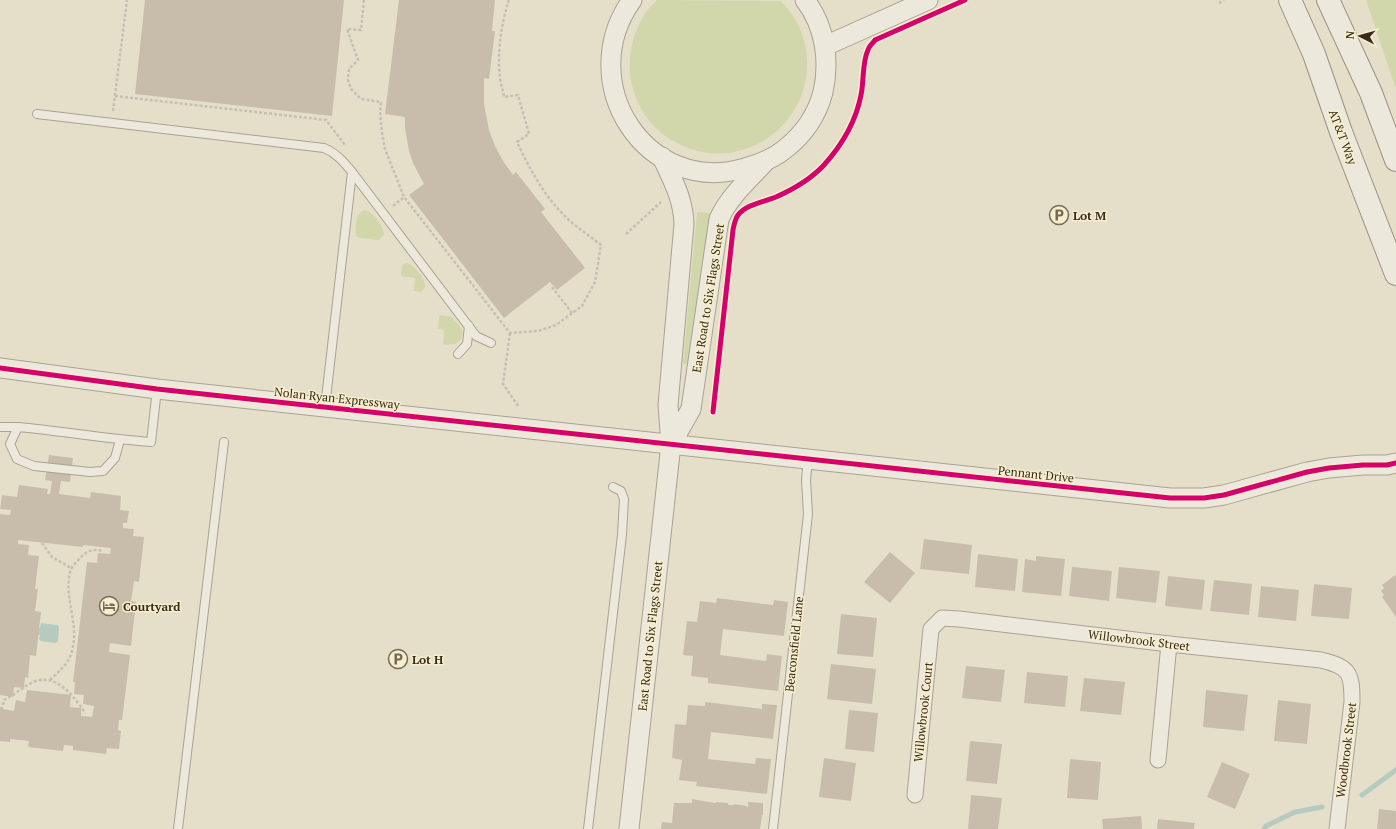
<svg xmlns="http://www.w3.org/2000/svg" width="1396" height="829" font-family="'PT Serif',serif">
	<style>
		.green { fill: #d2d6ab }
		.water { fill: #b6cabf }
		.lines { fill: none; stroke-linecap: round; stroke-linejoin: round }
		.stream { stroke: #b6cabf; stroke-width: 5 }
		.building { fill: #c8bdaa }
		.service-casing { stroke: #a9a293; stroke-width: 10 }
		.minor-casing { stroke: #a9a293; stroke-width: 17 }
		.tertiary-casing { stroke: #a9a293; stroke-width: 21 }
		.secondary-casing { stroke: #999283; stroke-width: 24 }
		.path { stroke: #c4c0b3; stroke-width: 2.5; stroke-dasharray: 3 2; stroke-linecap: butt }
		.service { stroke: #ece8dc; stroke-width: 8 }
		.minor { stroke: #ece8dc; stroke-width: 15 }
		.tertiary { stroke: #ece8dc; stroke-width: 19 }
		.secondary { stroke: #ece8dc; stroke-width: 22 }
		.cycleway-casing { stroke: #f7eece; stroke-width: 8 }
		.cycleway { stroke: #d6006c; stroke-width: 5 }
		.labels { text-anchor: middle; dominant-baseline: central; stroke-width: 3; stroke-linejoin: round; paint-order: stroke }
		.street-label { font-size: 12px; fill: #382b1b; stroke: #f7eece }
		.poi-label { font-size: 12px; font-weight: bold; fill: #382b1b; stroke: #f7eece; text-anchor: start }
	</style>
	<rect width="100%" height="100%" fill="#e5dfc9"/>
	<g class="green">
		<path d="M 657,0 L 781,1 C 789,10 797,20 801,31 C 832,116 738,189 664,135 C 645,121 633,98 630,74 C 628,47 637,18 657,0 Z"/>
		<path d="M 1366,0 L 1396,0 L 1396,89 Z"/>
		<path d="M 365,210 C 373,211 384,227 384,235 L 379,240 L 360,238 L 356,236 C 355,227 355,213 365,210 Z"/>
		<path d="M 697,212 L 710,213 L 688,360 L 686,365 L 683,363 L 684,353 Z"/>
		<path d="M 407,263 C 415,266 426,279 425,288 L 421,292 L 414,291 L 415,278 L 401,276 L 402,265 Z"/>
		<path d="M 441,315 L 452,317 L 461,328 L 463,333 L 461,339 L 455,344 L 447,345 L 443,344 L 444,330 L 438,329 L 439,317 Z"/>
	</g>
	<path class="water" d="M 41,623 L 57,625 L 59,627 L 58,641 L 56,643 L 41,641 L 39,639 L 40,635 L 37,635 L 38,627 L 40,628 Z"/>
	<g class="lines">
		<g class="stream">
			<path d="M 1362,795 L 1396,770"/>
			<path d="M 1264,829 L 1266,826 L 1295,812 L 1322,807"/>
		</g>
	</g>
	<g class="building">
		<path d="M 145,0 L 344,0 L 332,116 L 135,94 Z"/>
		<path d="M 399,0 L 495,0 L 492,31 L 495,31 L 489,79 L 484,78 L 484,104 L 489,130 L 495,146 L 503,161 L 513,175 L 516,172 L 545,209 L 541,212 L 585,268 L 557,290 L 550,282 L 504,318 L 409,195 L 424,184 L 413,163 L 409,151 L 405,128 L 405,117 L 385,114 Z"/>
		<path d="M 49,455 L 73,458 L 70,482 L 61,481 L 59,494 L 90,498 L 91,492 L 121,496 L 120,510 L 129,511 L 127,523 L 123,523 L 123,528 L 134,529 L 133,536 L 144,537 L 139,582 L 134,581 L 131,601 L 136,602 L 131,646 L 110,643 L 109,652 L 130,655 L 122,720 L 119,720 L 118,730 L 121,731 L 119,749 L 107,748 L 106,754 L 73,750 L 73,746 L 64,745 L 63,751 L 28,747 L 29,741 L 10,739 L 10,742 L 0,741 L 0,707 L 3,707 L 3,709 L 14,711 L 16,700 L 25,702 L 27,690 L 71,695 L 70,707 L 81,708 L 81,716 L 92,717 L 94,706 L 83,704 L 84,695 L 74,694 L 75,682 L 73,682 L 87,562 L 97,563 L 98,553 L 110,554 L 111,548 L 83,545 L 83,547 L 18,540 L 18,544 L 29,545 L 28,555 L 39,556 L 35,589 L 38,589 L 35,611 L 41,612 L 36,656 L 30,655 L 28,678 L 25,677 L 24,688 L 14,687 L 13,697 L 0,695 L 0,514 L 10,515 L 11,510 L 0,509 L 2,495 L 17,497 L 19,485 L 48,489 L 47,494 L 50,494 L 52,481 L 45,480 Z"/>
		<path d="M 924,539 L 972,545 L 969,574 L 920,569 Z"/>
		<path d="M 890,552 L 915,573 L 890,603 L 864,582 Z"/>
		<path d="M 978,554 L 1018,559 L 1015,591 L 975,587 Z"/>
		<path d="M 1036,556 L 1065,559 L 1061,596 L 1022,592 L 1025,559 L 1036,561 Z"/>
		<path d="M 1072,567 L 1112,571 L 1109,601 L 1069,596 Z"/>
		<path d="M 1119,567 L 1160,571 L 1156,603 L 1116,598 Z"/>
		<path d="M 1395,575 L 1396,576 L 1396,617 L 1382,597 L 1384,595 L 1381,591 L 1384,588 L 1382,585 Z"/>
		<path d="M 1168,576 L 1205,580 L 1202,610 L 1165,606 Z"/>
		<path d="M 1214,580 L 1252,584 L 1249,615 L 1210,611 Z"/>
		<path d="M 1314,584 L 1352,588 L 1349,619 L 1311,616 Z"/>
		<path d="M 1261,586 L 1299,590 L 1296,621 L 1258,617 Z"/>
		<path d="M 717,598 L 773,605 L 774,600 L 788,602 L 784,636 L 723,629 L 720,655 L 766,661 L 767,654 L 782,656 L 778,691 L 708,683 L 708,678 L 691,676 L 693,656 L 683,655 L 687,621 L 697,622 L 700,601 L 716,603 Z"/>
		<path d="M 841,614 L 877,618 L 873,657 L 837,654 Z"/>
		<path d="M 831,664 L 876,669 L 872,704 L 827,699 Z"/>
		<path d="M 966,666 L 1005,670 L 1001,702 L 962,698 Z"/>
		<path d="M 1027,672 L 1068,676 L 1065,707 L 1024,703 Z"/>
		<path d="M 1084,678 L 1125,682 L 1121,715 L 1080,711 Z"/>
		<path d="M 1206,690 L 1248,695 L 1244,731 L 1203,727 Z"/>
		<path d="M 1278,700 L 1311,704 L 1307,744 L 1274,741 Z"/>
		<path d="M 705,702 L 762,709 L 762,704 L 777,705 L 773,739 L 711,732 L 708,759 L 755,764 L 756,758 L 771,759 L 767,794 L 696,786 L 697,782 L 679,780 L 682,760 L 672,758 L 675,724 L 686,725 L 688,705 L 705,706 Z"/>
		<path d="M 849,710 L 878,713 L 874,752 L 845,749 Z"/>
		<path d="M 970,741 L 1002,744 L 997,784 L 966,781 Z"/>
		<path d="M 824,758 L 856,763 L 851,801 L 819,797 Z"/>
		<path d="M 1070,759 L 1101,762 L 1098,800 L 1067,798 Z"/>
		<path d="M 1222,762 L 1250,774 L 1235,809 L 1207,797 Z"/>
		<path d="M 971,795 L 1002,798 L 998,829 L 968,829 Z"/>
		<path d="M 692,799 L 714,803 L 716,803 L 716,802 L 728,803 L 728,805 L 734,805 L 734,804 L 747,806 L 747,807 L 748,807 L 748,802 L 763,803 L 763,815 L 762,815 L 760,829 L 661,829 L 662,822 L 672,823 L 674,803 L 692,803 Z"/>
		<path d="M 1379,809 L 1396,811 L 1396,829 L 1377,829 Z"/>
		<path d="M 1141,816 L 1142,829 L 1103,829 L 1102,819 Z"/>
		<path d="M 1158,819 L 1195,823 L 1194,829 L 1157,829 Z"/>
	</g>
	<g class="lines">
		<g class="service-casing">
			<g id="service">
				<path d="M 37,114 L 324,148 C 336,153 343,161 352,172 L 325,407"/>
				<path d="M 352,172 L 476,336 L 491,343"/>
				<path d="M 458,354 L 467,344 L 469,326"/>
				<path d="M 0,427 L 18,427"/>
				<path d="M 120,440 L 115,458 L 103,471 L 90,472 L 34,466 L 17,459 L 10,444 L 18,427 C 62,431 106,439 151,442 L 157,389"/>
				<path d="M 178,829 L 224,442"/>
				<path d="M 588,829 L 622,535 L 624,499 L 621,491 L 613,487"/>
				<path d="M 773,829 L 808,514 L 806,480 L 808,458"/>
			</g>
		</g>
		<g class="minor-casing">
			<g id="minor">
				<path d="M 1158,760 L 1169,644"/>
				<path d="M 915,795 L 931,629 L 942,618 L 959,619 L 1169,644 L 1321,660 C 1350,667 1352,673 1352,702 L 1337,829"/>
			</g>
		</g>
		<g class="tertiary-casing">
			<g id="tertiary">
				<path d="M 632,0 C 573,82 646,197 745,168 C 760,164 773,159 785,149 C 803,135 817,115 823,92 C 830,61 825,26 805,0"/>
				<path d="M 825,46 L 928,0"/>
				<path d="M 0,368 L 157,389 L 1170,498 L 1204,498 L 1224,495 L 1307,472 L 1329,468 L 1363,465 L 1387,465 L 1396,463"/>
				<path d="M 671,444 L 691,409 L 719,219 C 729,197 748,180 764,163"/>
				<path d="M 629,829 L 671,444 L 668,405 L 684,224 C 683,198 673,181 662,157"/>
			</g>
		</g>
		<g class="secondary-casing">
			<g id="secondary">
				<path d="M 1290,0 L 1314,54 L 1341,132 L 1396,274"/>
				<path d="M 1328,0 L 1371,93 L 1396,160"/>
			</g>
		</g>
		<g class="path">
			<path d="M 364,0 L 361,30 L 347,29 L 358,60 L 349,69 L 348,80 L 351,89 L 361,99 L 381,102 L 380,112 L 382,133 L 385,149 L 404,197 L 510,333 L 538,331 L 556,325 L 582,306 L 595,282 L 601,245 C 591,237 579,229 569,220 C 546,199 530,170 517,142 L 529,134 L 518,95 L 504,97 C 503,91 501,85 500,78 C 497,53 501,24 509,0"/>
			<path d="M 1219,3 L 1224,0"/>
			<path d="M 115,96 L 326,120 L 345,145"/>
			<path d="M 113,111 L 127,0"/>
			<path d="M 393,206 L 404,197"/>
			<path d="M 626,234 L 661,202"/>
			<path d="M 552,287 L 572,313"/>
			<path d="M 510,333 L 503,384 L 519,407"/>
			<path d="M 42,543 L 52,557 L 71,568"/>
			<path d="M 50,680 C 59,671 69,664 72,651 C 80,623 62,595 71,569 C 73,565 78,560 81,557 C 88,550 94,549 103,551"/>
			<path d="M 3,705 L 4,700 C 15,695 26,684 36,681 C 58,674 75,698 85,713"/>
		</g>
		<use href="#service" class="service"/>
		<use href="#minor" class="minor"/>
		<use href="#tertiary" class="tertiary"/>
		<use href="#secondary" class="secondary"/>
		<g class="cycleway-casing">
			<g id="cycleway">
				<path d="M 0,368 L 157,389 L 1170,498 L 1204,498 L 1224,495 L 1307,472 L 1329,468 L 1363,465 L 1387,465 L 1396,463"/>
				<path d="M 713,412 L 733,230 C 734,225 735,219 738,215 C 747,204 764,202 776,197 C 794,189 811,179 824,165 C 842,145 856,121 861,95 C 864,82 862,62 868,50 C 869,46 873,43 875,40 L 965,0"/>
			</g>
		</g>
		<use href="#cycleway" class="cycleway"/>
	</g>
	<defs>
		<g id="parking-ring" transform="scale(1)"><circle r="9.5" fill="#f7eece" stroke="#756a58" stroke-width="1.5"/><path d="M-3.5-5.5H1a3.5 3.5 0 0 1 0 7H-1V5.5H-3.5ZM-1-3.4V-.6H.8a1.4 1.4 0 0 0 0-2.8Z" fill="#756a58"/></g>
		<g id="hotel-ring" transform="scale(1)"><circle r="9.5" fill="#f7eece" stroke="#756a58" stroke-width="1.5"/><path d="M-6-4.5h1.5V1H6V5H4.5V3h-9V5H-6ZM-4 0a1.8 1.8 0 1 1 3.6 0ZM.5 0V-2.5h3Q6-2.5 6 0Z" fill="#756a58"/></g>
	</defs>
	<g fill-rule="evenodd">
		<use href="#parking-ring" x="1059" y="215"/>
		<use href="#hotel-ring" x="109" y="606"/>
		<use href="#parking-ring" x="398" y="659"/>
	</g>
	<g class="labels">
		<g class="street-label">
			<text transform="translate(1343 137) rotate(69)">AT&amp;T Way</text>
			<text transform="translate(708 298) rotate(-81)">East Road to Six Flags Street</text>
			<text transform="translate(337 398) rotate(6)">Nolan Ryan Expressway</text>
			<text transform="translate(1036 474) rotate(6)">Pennant Drive</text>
			<text transform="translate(650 636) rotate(-84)">East Road to Six Flags Street</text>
			<text transform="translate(1139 640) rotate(7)">Willowbrook Street</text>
			<text transform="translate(794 644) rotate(-84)">Beaconsfield Lane</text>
			<text transform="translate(923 712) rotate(-84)">Willowbrook Court</text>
			<text transform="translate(1346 750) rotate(-83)">Woodbrook Street</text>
		</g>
		<g class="poi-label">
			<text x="1073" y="215">Lot M</text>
			<text x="123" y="606">Courtyard</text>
			<text x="412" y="659">Lot H</text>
		</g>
	</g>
	<g transform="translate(1360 36) rotate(276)" stroke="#f7eece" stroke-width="3" paint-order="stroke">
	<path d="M0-3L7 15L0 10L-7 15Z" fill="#382b1b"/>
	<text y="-6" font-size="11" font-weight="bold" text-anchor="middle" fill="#382b1b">N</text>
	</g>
</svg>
